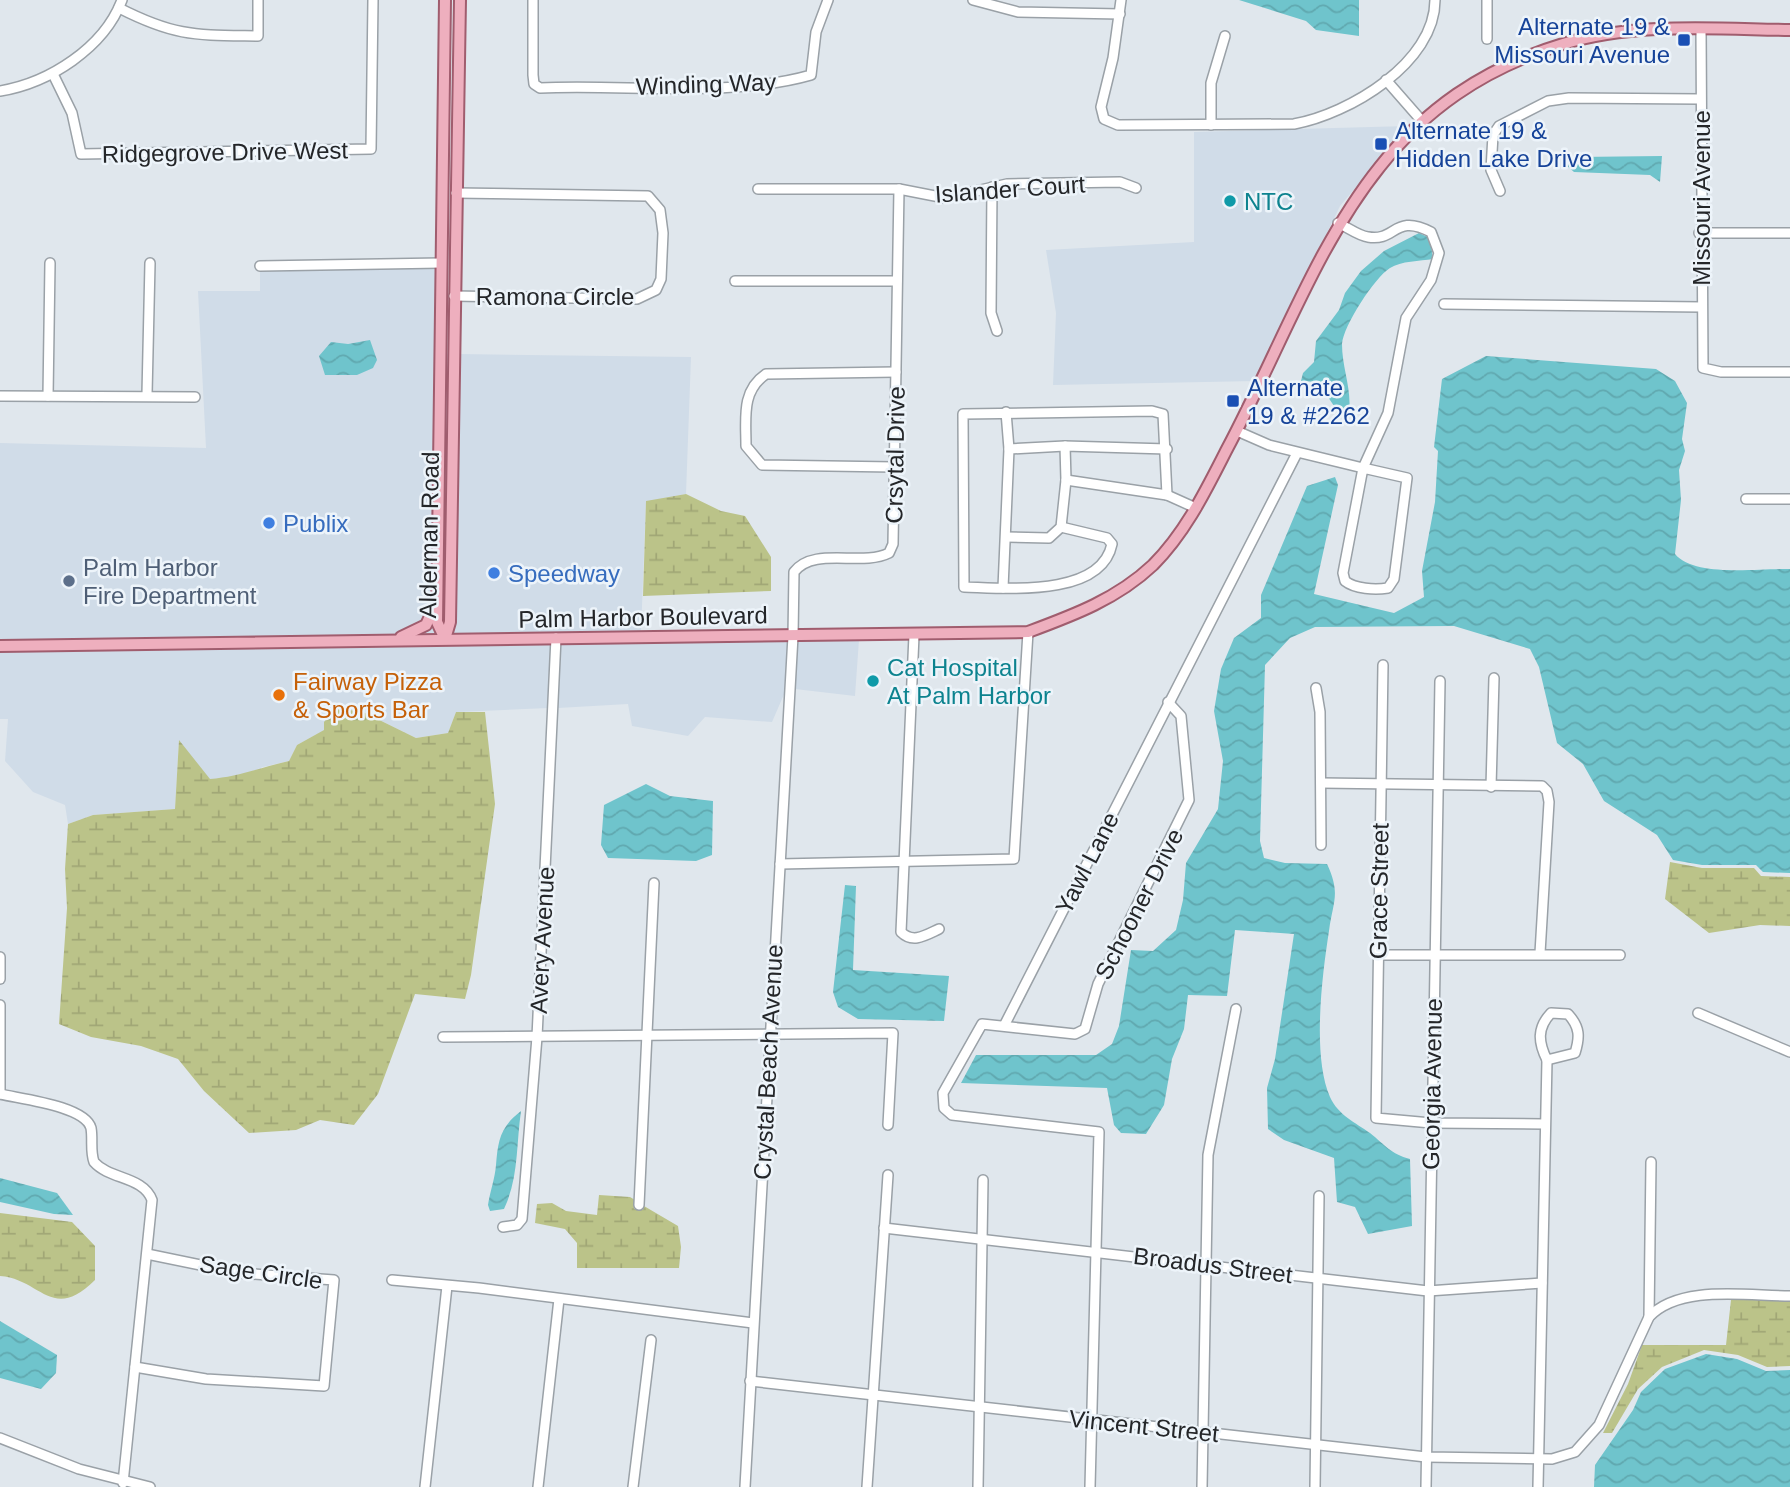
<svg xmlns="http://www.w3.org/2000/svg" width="1790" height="1487" font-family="Helvetica,sans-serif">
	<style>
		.built { fill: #d0dce8; fill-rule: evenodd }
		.wetland { fill: url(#wetland-marsh) }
		.water { fill: url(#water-waves) }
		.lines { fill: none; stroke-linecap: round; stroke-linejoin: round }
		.minor-casing { stroke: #9aa1a7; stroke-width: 12 }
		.major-casing { stroke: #a05d6e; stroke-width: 14 }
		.minor { stroke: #fff; stroke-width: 9 }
		.major { stroke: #eeafbe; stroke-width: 10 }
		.transit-dot { fill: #1a4fb4; stroke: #edf4fa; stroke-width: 2.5 }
		.culture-dot { fill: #0f9aa8; stroke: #edf4fa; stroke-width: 2.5 }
		.shop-dot { fill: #3f7fe0; stroke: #edf4fa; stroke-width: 2.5 }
		.service-dot { fill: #5c6f8a; stroke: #edf4fa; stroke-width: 2.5 }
		.food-dot { fill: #e8710a; stroke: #edf4fa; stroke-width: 2.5 }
		.labels { text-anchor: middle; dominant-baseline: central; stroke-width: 5; stroke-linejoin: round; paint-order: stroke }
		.transit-label { font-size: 24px; fill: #164399; stroke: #edf4fa; text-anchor: start }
		.street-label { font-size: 24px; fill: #242629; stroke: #edf4fa }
		.culture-label { font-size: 24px; fill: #0d838f; stroke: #edf4fa; text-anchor: start }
		.shop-label { font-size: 24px; fill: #366cbe; stroke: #edf4fa; text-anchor: start }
		.service-label { font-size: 24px; fill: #4e5e75; stroke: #edf4fa; text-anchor: start }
		.food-label { font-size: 24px; fill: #c56008; stroke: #edf4fa; text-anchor: start }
	</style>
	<defs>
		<pattern id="wetland-marsh" width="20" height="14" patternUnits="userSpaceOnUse" patternTransform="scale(1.75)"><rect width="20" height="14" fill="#bbc389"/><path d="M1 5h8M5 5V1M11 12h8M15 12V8" fill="none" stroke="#a1a776"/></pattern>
		<pattern id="water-waves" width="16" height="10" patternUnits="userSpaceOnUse" patternTransform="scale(1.75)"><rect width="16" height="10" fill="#6fc4cc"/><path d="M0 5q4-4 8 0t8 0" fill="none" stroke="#60a8af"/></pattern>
	</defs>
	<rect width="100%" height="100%" fill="#e0e7ed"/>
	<g class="built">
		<path d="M 1408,126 L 1340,206 L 1256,381 L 1053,385 L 1056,313 L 1046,250 L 1194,242 L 1194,132 Z"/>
		<path d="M 436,267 L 432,622 L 438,635 L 0,642 L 0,443 L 206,448 L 198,291 L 260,291 L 260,270 ZM 370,341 L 357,375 L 325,374 L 348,344 Z"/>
		<path d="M 444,354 L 449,354 L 444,626 L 441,622 Z"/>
		<path d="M 458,354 L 691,357 L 686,494 L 646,502 L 641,632 L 788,630 L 451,635 Z"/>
		<path d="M 798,640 L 859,640 L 855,696 L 795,689 Z"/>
		<path d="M 788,641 L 785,692 L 772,722 L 705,717 L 688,736 L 632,726 L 628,704 L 558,708 L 561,642 Z"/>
		<path d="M 552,643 L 548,708 L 456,712 L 448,733 L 416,738 L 361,711 L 334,709 L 325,730 L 297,745 L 289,761 L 263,767 L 237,777 L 210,780 L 179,741 L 175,809 L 93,815 L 68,824 L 65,805 L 33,792 L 5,761 L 8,719 L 0,719 L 0,650 Z"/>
	</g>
	<g class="wetland">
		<path d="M 686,494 L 721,511 L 745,516 L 771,557 L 771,591 L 643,596 L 646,501 Z"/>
		<path d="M 334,709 L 361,711 L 416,738 L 448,733 L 456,712 L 485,712 L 495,804 L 471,975 L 465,999 L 415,994 L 378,1094 L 354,1125 L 320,1120 L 296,1130 L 249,1133 L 204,1091 L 178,1059 L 141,1046 L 91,1037 L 59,1024 L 67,908 L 65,869 L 68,824 L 93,815 L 175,809 L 179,740 L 210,779 C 238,777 262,767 289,761 L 297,745 L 324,730 L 324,722 Z"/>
		<path d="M 1670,862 L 1702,868 L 1754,868 L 1761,876 L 1790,877 L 1790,926 L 1760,925 L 1709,933 L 1665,899 Z"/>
		<path d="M 599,1195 L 630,1197 L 635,1200 L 634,1209 L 643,1210 L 644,1206 L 678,1226 L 681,1247 L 679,1268 L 577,1268 L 577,1243 L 565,1229 L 535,1223 L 537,1204 L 552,1203 L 566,1211 L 597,1215 Z"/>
		<path d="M 0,1213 L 72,1222 L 95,1246 L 95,1280 C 52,1323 41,1279 0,1276 Z"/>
		<path d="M 1731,1300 L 1790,1300 L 1790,1366 L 1767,1367 L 1738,1355 L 1704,1350 L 1662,1367 L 1638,1389 L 1612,1433 L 1603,1433 L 1628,1384 L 1642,1345 L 1726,1345 Z"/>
	</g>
	<g class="water">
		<path d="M 1239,0 L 1359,0 L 1359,36 L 1316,30 L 1306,21 Z"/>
		<path d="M 1662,156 L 1660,182 L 1650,175 L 1574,172 L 1566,165 L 1569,158 L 1577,157 Z"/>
		<path d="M 1419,233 L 1430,238 L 1433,259 C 1420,261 1401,261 1390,268 C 1375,277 1343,326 1342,344 C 1342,368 1352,389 1349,412 L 1336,409 L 1318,382 L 1301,381 L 1303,373 L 1314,362 L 1316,341 L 1339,310 L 1345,293 L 1361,271 L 1384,251 Z"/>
		<path d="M 370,340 L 377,360 L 373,368 L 357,375 L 325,375 L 319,356 L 331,342 L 348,344 Z"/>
		<path d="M 1486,356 L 1656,369 L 1675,381 L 1687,403 L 1682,439 L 1685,451 L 1679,470 L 1681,500 L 1675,554 C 1695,578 1760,568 1790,569 L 1790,873 L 1763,872 L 1756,865 L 1702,865 L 1673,860 L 1657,835 L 1604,801 L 1583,764 L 1557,743 L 1539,667 L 1530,649 L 1454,626 L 1315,627 L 1290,638 L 1265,665 L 1260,841 L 1264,858 L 1285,863 L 1327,864 C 1341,894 1333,901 1329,931 C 1322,976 1312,1056 1330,1097 C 1338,1115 1356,1123 1370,1133 C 1385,1145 1391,1154 1410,1159 L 1412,1226 L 1368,1234 L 1355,1207 L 1337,1202 L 1334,1158 L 1284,1140 L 1268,1129 L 1267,1088 L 1275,1059 L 1294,934 L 1235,930 L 1227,996 L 1188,995 L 1184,1029 L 1172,1059 L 1164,1105 L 1146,1134 L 1121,1133 L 1114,1125 L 1107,1088 L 961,1083 L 976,1055 L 1096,1055 L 1112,1044 L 1119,1026 L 1131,950 L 1153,951 L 1176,930 L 1183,900 L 1186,863 L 1218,809 L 1223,761 L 1214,711 L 1221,669 L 1234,638 L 1261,618 L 1261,595 L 1307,486 L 1335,477 L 1338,485 L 1314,594 L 1394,613 L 1424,597 L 1422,571 L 1435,502 L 1438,451 L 1434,447 L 1442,379 Z"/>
		<path d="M 646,784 L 670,796 L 713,801 L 712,855 L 696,861 L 608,858 L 601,845 L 604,805 Z"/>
		<path d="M 845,885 L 856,886 L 853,970 L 949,976 L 944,1021 L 858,1019 L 838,1007 L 833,992 Z"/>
		<path d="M 521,1111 C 516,1145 519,1177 504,1209 L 490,1211 L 488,1205 C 490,1192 495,1178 496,1165 C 498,1141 500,1127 521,1111 Z"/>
		<path d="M 0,1178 L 57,1193 L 73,1215 L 54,1214 L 0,1202 Z"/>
		<path d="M 0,1321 L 57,1355 L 56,1373 L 41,1389 L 0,1378 Z"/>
		<path d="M 1706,1354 L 1737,1359 L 1766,1371 L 1790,1370 L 1790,1487 L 1594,1487 L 1595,1465 L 1633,1410 L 1641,1392 L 1665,1369 Z"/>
	</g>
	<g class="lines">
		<g class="minor-casing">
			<g id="minor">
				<path d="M 533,0 L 533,75 L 534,84 L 540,88 C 624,84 731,98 811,75 L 816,32 L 828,0"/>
				<path d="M 973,0 L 1018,12 L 1120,14"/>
				<path d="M 1121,0 L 1113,58 L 1101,107 L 1104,119 L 1118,125 L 1294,124 C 1349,114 1435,63 1435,0"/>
				<path d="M 119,8 C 176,37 196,35 258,36 L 258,0"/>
				<path d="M 1701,29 L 1703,368 L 1721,372 L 1790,372"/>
				<path d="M 1487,39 L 1487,0"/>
				<path d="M 53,74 L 72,113 L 81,154 L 371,149 L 373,0"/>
				<path d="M 1386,80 L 1421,120"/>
				<path d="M 0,91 C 49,83 104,48 122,0"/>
				<path d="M 1211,125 L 1211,83 L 1225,36"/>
				<path d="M 992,187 L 991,313 L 997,331"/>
				<path d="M 758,189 L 899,189 L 945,198 L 1007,184 L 1120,182 L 1136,188"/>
				<path d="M 1500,191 L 1491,170 L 1493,135 L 1499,126 L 1548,101 L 1569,98 L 1700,99"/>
				<path d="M 1699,233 L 1790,233"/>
				<path d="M 260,266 L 441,263"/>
				<path d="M 735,281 L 897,281"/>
				<path d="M 454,296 L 637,299 L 656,290 L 661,279 L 663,233 L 660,210 L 648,196 L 456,193"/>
				<path d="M 1444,304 L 1702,307"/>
				<path d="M 147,394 L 150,263"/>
				<path d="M 0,396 L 195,397"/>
				<path d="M 48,396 L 50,263"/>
				<path d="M 1237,431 L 1269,445 L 1363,468 L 1388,413 L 1406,318 L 1431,280 L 1439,253 L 1431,232 C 1394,213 1396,242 1368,237 C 1359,236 1347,227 1338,223"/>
				<path d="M 1009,449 L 1065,446 L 1167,449"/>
				<path d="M 894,467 L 762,465 L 746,446 C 746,418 741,391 766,374 L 896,372"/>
				<path d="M 1363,468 L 1407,478 L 1394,579 L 1388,588 C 1375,590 1355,589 1345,581 L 1343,573 Z"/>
				<path d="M 1066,480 L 1167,495 L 1196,508"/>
				<path d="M 1746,499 L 1790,499"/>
				<path d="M 1061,527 L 1107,538 L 1112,544 C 1101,598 1004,588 964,587 L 963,414 L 1152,411 L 1163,414 L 1167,495"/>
				<path d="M 1006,537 L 1049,538 L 1061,527 L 1066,480 L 1065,446"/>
				<path d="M 1003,588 L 1009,449 L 1006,412"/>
				<path d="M 914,635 L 901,932 C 913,944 926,935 939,929"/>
				<path d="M 1383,665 L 1376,1118 L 1431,1123 L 1544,1124"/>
				<path d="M 1316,688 L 1320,712 L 1321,845"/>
				<path d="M 1321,783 L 1542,786 L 1547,791 L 1549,802 L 1540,953"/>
				<path d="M 1491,787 L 1494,678"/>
				<path d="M 780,864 L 1014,859 L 1028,632"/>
				<path d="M 1378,955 L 1620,955"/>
				<path d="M 0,979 L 0,957"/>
				<path d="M 0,1005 L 0,1094"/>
				<path d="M 1551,1013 L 1568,1014 C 1580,1027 1580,1037 1575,1053 L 1547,1060 C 1538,1042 1537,1028 1551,1013 Z"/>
				<path d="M 1698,1013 L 1790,1052"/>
				<path d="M 1005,1024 L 1297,453"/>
				<path d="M 443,1037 L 893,1033 L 888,1125"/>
				<path d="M 0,1094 C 21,1099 85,1106 91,1128 C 93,1139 90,1151 94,1162 C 110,1180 143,1176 152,1200 L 123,1483"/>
				<path d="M 639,1205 L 654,883"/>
				<path d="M 503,1227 L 517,1225 L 522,1219 L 537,1037 L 556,638"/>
				<path d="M 884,1228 L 1428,1291 L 1542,1283"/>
				<path d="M 392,1280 L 479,1288 L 753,1323"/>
				<path d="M 1649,1317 L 1651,1162"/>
				<path d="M 135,1367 L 206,1379 L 324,1386 L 334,1280 L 239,1273 L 147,1254"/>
				<path d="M 750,1381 L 1426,1457 L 1552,1459 L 1575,1452 L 1599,1425 L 1649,1317 C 1680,1284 1747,1296 1790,1296"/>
				<path d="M 0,1438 L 79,1469 L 150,1487"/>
				<path d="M 425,1487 L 447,1286"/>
				<path d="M 538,1487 L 559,1299"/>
				<path d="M 633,1487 L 651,1340"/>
				<path d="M 745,1487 L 793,636 L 794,572 C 814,546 861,567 889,553 L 893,544 L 899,189"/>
				<path d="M 867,1487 L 888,1175"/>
				<path d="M 978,1487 L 983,1180"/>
				<path d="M 1090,1487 L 1099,1132 L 952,1115 L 944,1108 L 943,1093 L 982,1024 L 1075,1034 L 1085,1029 L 1098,984 L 1189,800 L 1181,716 L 1168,702"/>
				<path d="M 1202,1487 L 1208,1155 L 1236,1009"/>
				<path d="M 1315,1487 L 1319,1196"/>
				<path d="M 1426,1487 L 1440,681"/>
				<path d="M 1538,1487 L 1547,1060"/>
			</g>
		</g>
		<g class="major-casing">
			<g id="major">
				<path d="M 445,0 L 437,622 L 445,639"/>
				<path d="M 401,637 L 426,625 L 434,608"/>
				<path d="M 445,639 L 450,622 L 460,0"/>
				<path d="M 0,646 L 1028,632 C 1074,615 1117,599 1153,565 C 1186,532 1206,490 1227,449 C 1317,279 1357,106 1563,44 C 1635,22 1716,29 1790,30"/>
			</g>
		</g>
		<use href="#minor" class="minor"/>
		<use href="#major" class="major"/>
	</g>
	<g class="transit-dot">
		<rect x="1677" y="33" width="14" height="14" rx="3.5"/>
		<rect x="1374" y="137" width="14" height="14" rx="3.5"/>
		<rect x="1226" y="394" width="14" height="14" rx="3.5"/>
	</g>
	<g class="culture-dot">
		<circle cx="1230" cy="201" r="7"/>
		<circle cx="873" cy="681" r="7"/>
	</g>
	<g class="shop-dot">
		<circle cx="269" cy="523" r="7"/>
		<circle cx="494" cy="573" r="7"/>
	</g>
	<circle class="service-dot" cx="69" cy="581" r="7"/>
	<circle class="food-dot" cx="279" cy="695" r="7"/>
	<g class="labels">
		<g class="transit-label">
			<text x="1670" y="26" text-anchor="end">Alternate 19 &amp;<tspan x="1670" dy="28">Missouri Avenue</tspan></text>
			<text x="1395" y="130">Alternate 19 &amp;<tspan x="1395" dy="28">Hidden Lake Drive</tspan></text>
			<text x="1247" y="387">Alternate<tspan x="1247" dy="28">19 &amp; #2262</tspan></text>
		</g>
		<g class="street-label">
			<text transform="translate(706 84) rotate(-2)">Winding Way</text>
			<text transform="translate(225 152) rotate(-1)">Ridgegrove Drive West</text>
			<text transform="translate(1010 189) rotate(-4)">Islander Court</text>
			<text transform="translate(1701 198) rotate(-90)">Missouri Avenue</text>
			<text x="555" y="296">Ramona Circle</text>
			<text transform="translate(895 455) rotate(-89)">Crsytal Drive</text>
			<text transform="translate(429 535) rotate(-89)">Alderman Road</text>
			<text transform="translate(643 617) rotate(-1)">Palm Harbor Boulevard</text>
			<text transform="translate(1087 863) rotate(-63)">Yawl Lane</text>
			<text transform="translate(1379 891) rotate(-89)">Grace Street</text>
			<text transform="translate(1139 904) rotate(-63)">Schooner Drive</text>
			<text transform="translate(542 940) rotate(-87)">Avery Avenue</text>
			<text transform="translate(768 1062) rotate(-87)">Crystal Beach Avenue</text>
			<text transform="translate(1432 1084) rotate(-89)">Georgia Avenue</text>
			<text transform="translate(1213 1265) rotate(7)">Broadus Street</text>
			<text transform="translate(261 1272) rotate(8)">Sage Circle</text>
			<text transform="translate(1144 1426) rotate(6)">Vincent Street</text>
		</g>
		<g class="culture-label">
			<text x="1244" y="201">NTC</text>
			<text x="887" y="667">Cat Hospital<tspan x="887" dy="28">At Palm Harbor</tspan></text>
		</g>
		<g class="shop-label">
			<text x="283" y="523">Publix</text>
			<text x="508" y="573">Speedway</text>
		</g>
		<g class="service-label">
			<text x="83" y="567">Palm Harbor<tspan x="83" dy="28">Fire Department</tspan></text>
		</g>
		<g class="food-label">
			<text x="293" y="681">Fairway Pizza<tspan x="293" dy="28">&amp; Sports Bar</tspan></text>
		</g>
	</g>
</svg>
